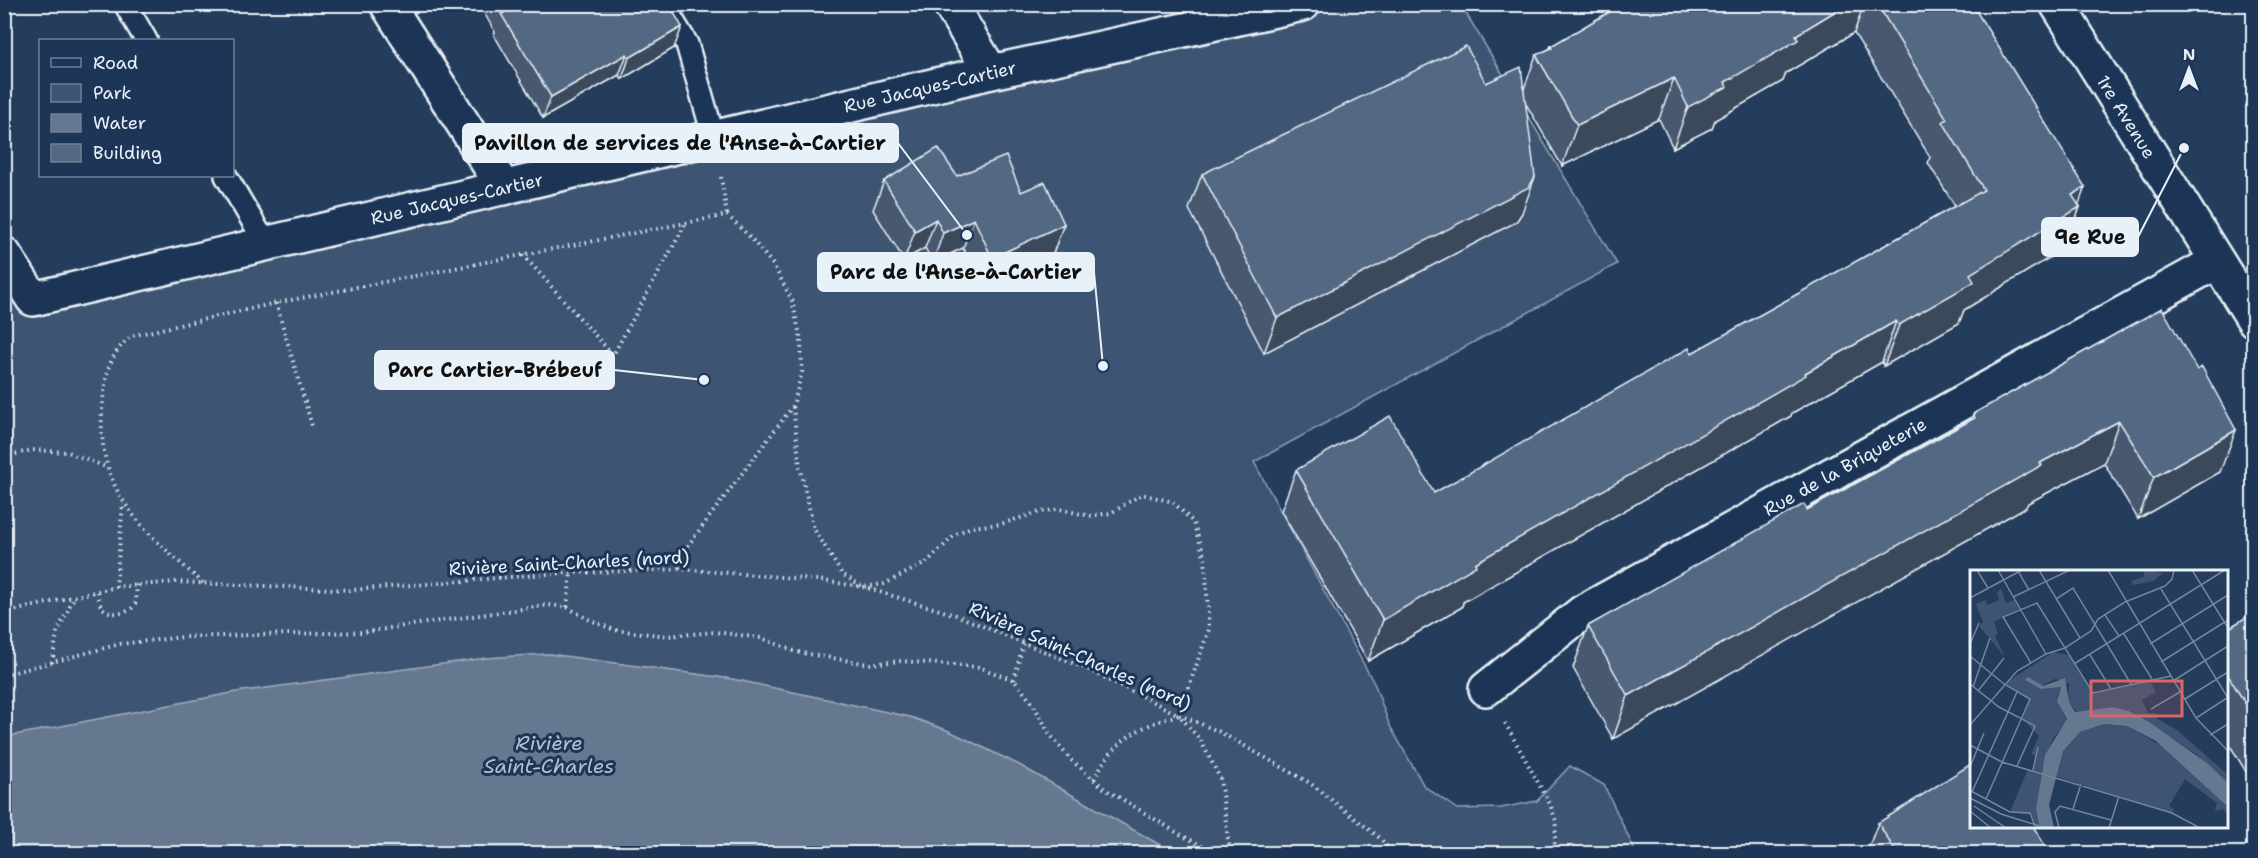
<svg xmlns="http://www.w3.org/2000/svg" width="2258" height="858" font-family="'Shantell Sans',sans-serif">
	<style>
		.green { fill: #3e5472; stroke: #93a2b5; stroke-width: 1.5 }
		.water { fill: #657890; stroke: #99a8ba; stroke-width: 1.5 }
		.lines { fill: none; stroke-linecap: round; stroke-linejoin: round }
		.lane-casing { stroke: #e8f1f8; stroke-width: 26 }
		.street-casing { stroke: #e8f1f8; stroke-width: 38 }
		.secondary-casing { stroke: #e8f1f8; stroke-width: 38 }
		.path { stroke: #e8f1f8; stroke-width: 4; stroke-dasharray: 1.5 4.5; stroke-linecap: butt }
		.lane { stroke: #1d3557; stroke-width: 21 }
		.street { stroke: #1d3557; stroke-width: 33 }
		.secondary { stroke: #1d3557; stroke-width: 33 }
		.wall { fill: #475970; stroke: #e8f1f8; stroke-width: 1.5 }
		.shaded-wall { fill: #3a485b; stroke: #e8f1f8; stroke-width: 1.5 }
		.building { fill: #536782; stroke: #e8f1f8; stroke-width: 1.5 }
		.labels { text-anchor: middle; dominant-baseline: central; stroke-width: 6; stroke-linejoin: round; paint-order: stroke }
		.street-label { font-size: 18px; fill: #e8f1f8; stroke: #1d3557 }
		.water-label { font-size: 20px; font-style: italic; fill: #b4c1ce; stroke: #1d3557 }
		.inset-road { fill: none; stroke: #73859b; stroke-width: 1.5 }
		.view { fill: #db6466; fill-opacity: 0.15; stroke: #db6466; stroke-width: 3 }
		.inset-edge { fill: none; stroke: #e8f1f8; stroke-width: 3 }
		.leader { fill: none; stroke: #e8f1f8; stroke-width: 2 }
		.callout-dot { fill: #e8f1f8; stroke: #1d3557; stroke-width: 2 }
		.callout { fill: #e8f1f8; stroke: #e8f1f8; stroke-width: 2 }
		.callout-label { font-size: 20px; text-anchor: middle; font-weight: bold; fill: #111 }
	</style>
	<rect width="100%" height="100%" fill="#253d5d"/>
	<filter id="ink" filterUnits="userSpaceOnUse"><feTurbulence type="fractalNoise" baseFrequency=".0167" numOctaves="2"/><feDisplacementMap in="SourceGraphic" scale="12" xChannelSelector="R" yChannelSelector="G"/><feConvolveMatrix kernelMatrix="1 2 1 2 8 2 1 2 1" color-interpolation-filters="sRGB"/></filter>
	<g filter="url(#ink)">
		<path class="green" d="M 1302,5 L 1461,5 L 1617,264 L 1254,462 L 1375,685 L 1389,724 L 1424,786 L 1457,809 L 1501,808 L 1537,801 L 1570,766 L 1604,785 L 1636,853 L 1174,853 L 1019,765 L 949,731 L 910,717 L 732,679 L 549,654 L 487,658 L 237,692 L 5,737 L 4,254 L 33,299 Z"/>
		<path class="water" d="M 549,654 L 732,679 L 910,717 L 949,731 L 1019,765 L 1174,853 L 5,853 L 5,737 L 237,692 L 487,658 Z"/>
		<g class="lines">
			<g class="lane-casing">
				<g id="lane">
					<path d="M 125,4 L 146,40"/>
					<path d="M 663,4 L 687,44 L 714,138"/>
					<path d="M 226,176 L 266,244"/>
				</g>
			</g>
			<g class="street-casing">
				<g id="street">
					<path d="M 387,4 L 504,188"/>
					<path d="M 950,4 L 991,72"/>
					<path d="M 4,254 L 33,299 L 991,72 L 1303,4"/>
					<path d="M 1486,689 L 1583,612 L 2216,262"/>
				</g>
			</g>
			<g class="secondary-casing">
				<path id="secondary" d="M 2057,4 L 2254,320"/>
			</g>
			<g class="path">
				<path d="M 721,177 L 727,215"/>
				<path d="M 523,255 L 613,355 L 686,223"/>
				<path d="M 276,303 L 312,426"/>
				<path d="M 793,407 L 800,467 L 814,529 L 842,574 L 863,587 L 884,584 L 926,563 L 956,534 L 971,527 L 1001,524 L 1036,513 L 1060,509 L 1089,516 L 1111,513 L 1142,494 L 1173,502 L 1193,522 L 1205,558 L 1209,629 L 1179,715"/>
				<path d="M 4,457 L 32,450 L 68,452 L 106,467"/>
				<path d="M 203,583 C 141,528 93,491 103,400 C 107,371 108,356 131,336 L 276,303 L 727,215 L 751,238 L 774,266 L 792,300 L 801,340 L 802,372 L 793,406 L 692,540 L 681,556 L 679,569"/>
				<path d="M 116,587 L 123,503"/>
				<path d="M 97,592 C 98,596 99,602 101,606 C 108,616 129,616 135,604 C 137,599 136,590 137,584"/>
				<path d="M 567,607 L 571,573"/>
				<path d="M 4,613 L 116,587 L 175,582 L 352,590 L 547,574 L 679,569 L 818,580 L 863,587 L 956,615 L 1089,670 L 1179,715 L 1218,731 L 1310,783 L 1380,838 L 1393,854"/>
				<path d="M 52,663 L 57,633 L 74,597"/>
				<path d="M 4,675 L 120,644 L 184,637 L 364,632 L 549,605 L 567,607 L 588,619 L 614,630 L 668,636 L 716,632 L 761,638 L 797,652 L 868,664 L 901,661 L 978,667 L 1014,680 L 1033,704 L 1051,736 L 1071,760 L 1105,789 L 1176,832 L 1217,854"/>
				<path d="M 1014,680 L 1023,644"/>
				<path d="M 1505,723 L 1550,804 L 1556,821 L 1554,854"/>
				<path d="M 1094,779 C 1113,741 1138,726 1179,715 L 1201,741 L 1220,778 L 1230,854"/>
			</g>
			<use href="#lane" class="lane"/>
			<use href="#street" class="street"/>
			<use href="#secondary" class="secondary"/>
		</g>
		<g class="wall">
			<path d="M 479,4 L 669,4 L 674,48 L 622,79 L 619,75 L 543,118 L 494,35 L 495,32 Z"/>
			<path d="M 1623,4 L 1972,4 L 2080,207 L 2065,248 L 1964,310 L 1959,323 L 1884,366 L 1882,362 L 1792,413 L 1791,416 L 1463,602 L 1462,607 L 1368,661 L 1281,511 L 1296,470 L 1434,493 L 1692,353 L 1955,206 L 1928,163 L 1930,157 L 1854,33 L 1786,73 L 1783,81 L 1715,120 L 1712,128 L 1673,148 L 1659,119 L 1562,166 L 1526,104 L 1522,213 L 1516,222 L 1264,353 L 1189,209 L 1202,174 L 1486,83 L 1524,89 L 1536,55 L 1549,49 L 1551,46 Z"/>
			<path d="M 957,176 L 1021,192 L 1064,224 L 1053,253 L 981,287 L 963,248 L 933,262 L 925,248 L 904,260 L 873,210 L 884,181 Z"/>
			<path d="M 2162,308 L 2220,472 L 2138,519 L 2104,463 L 2028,503 L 2026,507 L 1613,739 L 1573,668 L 1588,626 L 1882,469 L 1971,420 L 1973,414 Z"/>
			<path d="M 2253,613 L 2253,783 L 2226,739 L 2226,630 Z"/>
			<path d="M 1878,823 L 2050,854 L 1866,854 Z"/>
		</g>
		<g class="shaded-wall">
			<path d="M 1847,4 L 1864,4 L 1854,33 L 1786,73 L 1783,81 L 1715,120 L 1712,128 L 1673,148 L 1688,107 L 1796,35 Z"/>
			<path d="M 682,27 L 674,48 L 622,79 L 629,58 Z"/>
			<path d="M 627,54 L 619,75 L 543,118 L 551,97 Z"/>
			<path d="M 1674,78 L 1659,119 L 1562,166 L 1577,125 Z"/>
			<path d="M 1535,177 L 1522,213 L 1516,222 L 1264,353 L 1277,318 Z"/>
			<path d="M 2085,187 L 2077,209 L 2080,207 L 2065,248 L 1964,310 L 1959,323 L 1884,366 L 1899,325 L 1970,274 L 2072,195 Z"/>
			<path d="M 936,219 L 925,248 L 904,260 L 915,231 Z"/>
			<path d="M 974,219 L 963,248 L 933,262 L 943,233 Z"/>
			<path d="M 1064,224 L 1053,253 L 981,287 L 992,258 Z"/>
			<path d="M 1896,321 L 1882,362 L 1792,413 L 1791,416 L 1463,602 L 1462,607 L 1368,661 L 1383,620 L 1475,563 Z"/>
			<path d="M 2119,421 L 2104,463 L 2028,503 L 2026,507 L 1613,739 L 1628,696 L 2040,463 Z"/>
			<path d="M 2236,430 L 2220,472 L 2138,519 L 2154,477 Z"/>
		</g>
		<g class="building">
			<path d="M 499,4 L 669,4 L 682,27 L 629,58 L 627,54 L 551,97 L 501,14 L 504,13 Z"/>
			<path d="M 1623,4 L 1847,4 L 1796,35 L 1798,40 L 1725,82 L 1727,87 L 1688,107 L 1674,78 L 1577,125 L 1536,55 L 1552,48 L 1551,46 Z"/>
			<path d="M 1877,4 L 1972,4 L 2085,187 L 2072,195 L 2080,207 L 1970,274 L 1974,282 L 1899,325 L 1896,321 L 1805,373 L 1806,375 L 1475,563 L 1476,566 L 1383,620 L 1296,470 L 1390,416 L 1434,493 L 1689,348 L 1692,353 L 1984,190 L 1943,122 L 1947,119 Z"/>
			<path d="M 1466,46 L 1486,83 L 1521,67 L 1535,177 L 1529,187 L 1277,318 L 1202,174 Z"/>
			<path d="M 938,148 L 957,176 L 1006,156 L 1021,192 L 1045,182 L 1064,224 L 992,258 L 974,219 L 943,233 L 936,219 L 915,231 L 884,181 Z"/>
			<path d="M 2162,308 L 2197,370 L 2202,367 L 2236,430 L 2154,477 L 2119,421 L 2040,463 L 2042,465 L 1628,696 L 1588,626 L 1804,504 L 1807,510 L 1882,469 L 1975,418 L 1973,414 Z"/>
			<path d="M 2253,613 L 2253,716 L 2226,672 L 2226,630 Z"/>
			<path d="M 1971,764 L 1971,826 L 2033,826 L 2050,854 L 1897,854 L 1878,823 Z"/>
		</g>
	</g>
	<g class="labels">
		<g class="street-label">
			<text transform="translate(930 87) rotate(-13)">Rue Jacques-Cartier</text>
			<text transform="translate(2126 117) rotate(58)">1re Avenue</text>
			<text transform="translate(457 199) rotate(-13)">Rue Jacques-Cartier</text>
			<text transform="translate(1845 467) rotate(-29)">Rue de la Briqueterie</text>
			<text transform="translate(569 563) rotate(-3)">Rivière Saint-Charles (nord)</text>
			<text transform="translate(1080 656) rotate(24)">Rivière Saint-Charles (nord)</text>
		</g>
		<g class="water-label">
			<text x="549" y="743">Rivière<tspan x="549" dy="23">Saint-Charles</tspan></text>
		</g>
	</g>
	<g transform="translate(1970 570)">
		<rect width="258" height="258" fill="#253d5d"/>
		<path d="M 175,0 L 193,3 L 184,11 L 162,15 L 161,11 L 173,7 ZM 31,19 L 36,33 L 44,30 L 49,39 L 24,52 L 28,64 L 25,66 L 35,87 L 9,56 L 13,52 L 6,34 L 15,30 L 18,35 L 29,30 L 27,23 ZM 83,82 L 99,85 L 123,123 L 179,110 L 186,122 L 172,130 L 178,143 L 186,143 L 186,148 L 207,160 L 258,205 L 258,213 L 226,184 L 162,142 L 143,137 L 109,144 L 98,132 L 99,114 L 85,109 L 71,116 L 56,108 L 71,119 L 91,117 L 87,127 L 97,152 L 83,168 L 72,201 L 67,238 L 70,258 L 66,258 L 62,245 L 40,242 L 58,199 L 62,200 L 67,186 L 61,184 L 69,166 L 52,148 L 60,130 L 34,114 ZM 134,154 L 157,156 L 194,177 L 258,237 L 258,245 L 253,239 L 245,241 L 247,233 L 215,209 L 199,236 L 204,239 L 202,243 L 87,207 L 87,192 L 98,172 L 110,162 Z" fill="#3e5472"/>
		<path d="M 58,107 L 73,116 L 95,108 L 99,132 L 105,142 L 143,137 L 159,141 L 179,152 L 237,193 L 258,213 L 258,237 L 186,171 L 157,156 L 134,154 L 110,162 L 93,181 L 79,235 L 84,258 L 70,258 L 66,239 L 75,185 L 97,149 L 87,131 L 91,117 L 71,119 L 55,110 Z" fill="#657890"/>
		<path class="inset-road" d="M 7,0 L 18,18M 28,0 L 76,84M 69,0 L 110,68M 138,0 L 226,148 L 258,181M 222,0 L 258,58M 48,1 L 59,20M 191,19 L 258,128M 43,27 L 100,0M 0,28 L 52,0M 86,29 L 103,18 L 161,114M 135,45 L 149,66M 154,64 L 182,109M 0,74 L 9,53M 180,74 L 258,25M 120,85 L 141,119M 0,86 L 34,114 L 60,129 L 16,229M 191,92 L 258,50M 61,93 L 33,47 L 67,33 L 123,123 L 201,106M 104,94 L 255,0M 203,111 L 258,76M 0,114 L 29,137 L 65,156 L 47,196M 3,117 L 20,68M 8,121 L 34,88M 215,129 L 258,102M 181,139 L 210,122M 226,148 L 257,128M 0,155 L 47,101 L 76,84 L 95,78 L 121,61 L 128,49 L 155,32 L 195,16 L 202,9 L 204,0M 240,165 L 258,154M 0,175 L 32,192 L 202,243 L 230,258M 0,197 L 14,163M 63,200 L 68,177M 1,221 L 40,242 L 60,243 L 65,256M 2,222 L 47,122M 0,228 L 31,244 L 76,258M 4,236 L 36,258M 103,239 L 111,214M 0,241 L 21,258M 89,258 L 85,242 L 90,236 L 141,250M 139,258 L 149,226"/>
		<path class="view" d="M 121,111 L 212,111 L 212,146 L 121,146 Z"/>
		<rect width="258" height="258" class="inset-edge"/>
	</g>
	<path class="leader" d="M967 235L898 143M2184 148L2138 237M1103 366L1094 272M704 380L614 370"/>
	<g class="callout-dot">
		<circle cx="967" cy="235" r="6"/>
		<circle cx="2184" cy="148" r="6"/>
		<circle cx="1103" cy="366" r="6"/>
		<circle cx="704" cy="380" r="6"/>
	</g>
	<g class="callout">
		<rect x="463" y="124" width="435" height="38" rx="6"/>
		<rect x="2042" y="218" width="96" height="38" rx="6"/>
		<rect x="818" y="253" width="276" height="38" rx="6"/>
		<rect x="375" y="351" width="239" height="38" rx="6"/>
	</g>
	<g class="callout-label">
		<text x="680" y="150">Pavillon de services de l'Anse-à-Cartier</text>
		<text x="2090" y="244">9e Rue</text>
		<text x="956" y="279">Parc de l'Anse-à-Cartier</text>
		<text x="495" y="377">Parc Cartier-Brébeuf</text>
	</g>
	<rect width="2258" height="858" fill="none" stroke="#1d3557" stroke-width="24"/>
	<rect x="12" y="12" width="2234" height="834" fill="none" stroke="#e8f1f8" stroke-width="2" filter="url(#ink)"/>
	<rect x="39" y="39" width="195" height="138" fill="#1d3557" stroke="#6e8097" stroke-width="1.5"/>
	<rect x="51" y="58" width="30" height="9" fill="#1d3557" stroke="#6e8097" stroke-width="1.5"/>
	<text x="93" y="69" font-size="18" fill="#e8f1f8">Road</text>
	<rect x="51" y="84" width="30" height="18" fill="#3e5472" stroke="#6e8097" stroke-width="1.5"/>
	<text x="93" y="99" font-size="18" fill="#e8f1f8">Park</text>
	<rect x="51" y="114" width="30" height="18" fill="#657890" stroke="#6e8097" stroke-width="1.5"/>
	<text x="93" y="129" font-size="18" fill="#e8f1f8">Water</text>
	<rect x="51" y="144" width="30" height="18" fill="#536782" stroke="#6e8097" stroke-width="1.5"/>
	<text x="93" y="159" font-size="18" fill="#e8f1f8">Building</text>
	<g transform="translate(2189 69)" stroke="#1d3557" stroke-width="4.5" paint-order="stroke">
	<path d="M0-4.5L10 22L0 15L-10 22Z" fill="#e8f1f8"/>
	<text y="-9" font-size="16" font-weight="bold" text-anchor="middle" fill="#e8f1f8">N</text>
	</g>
</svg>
